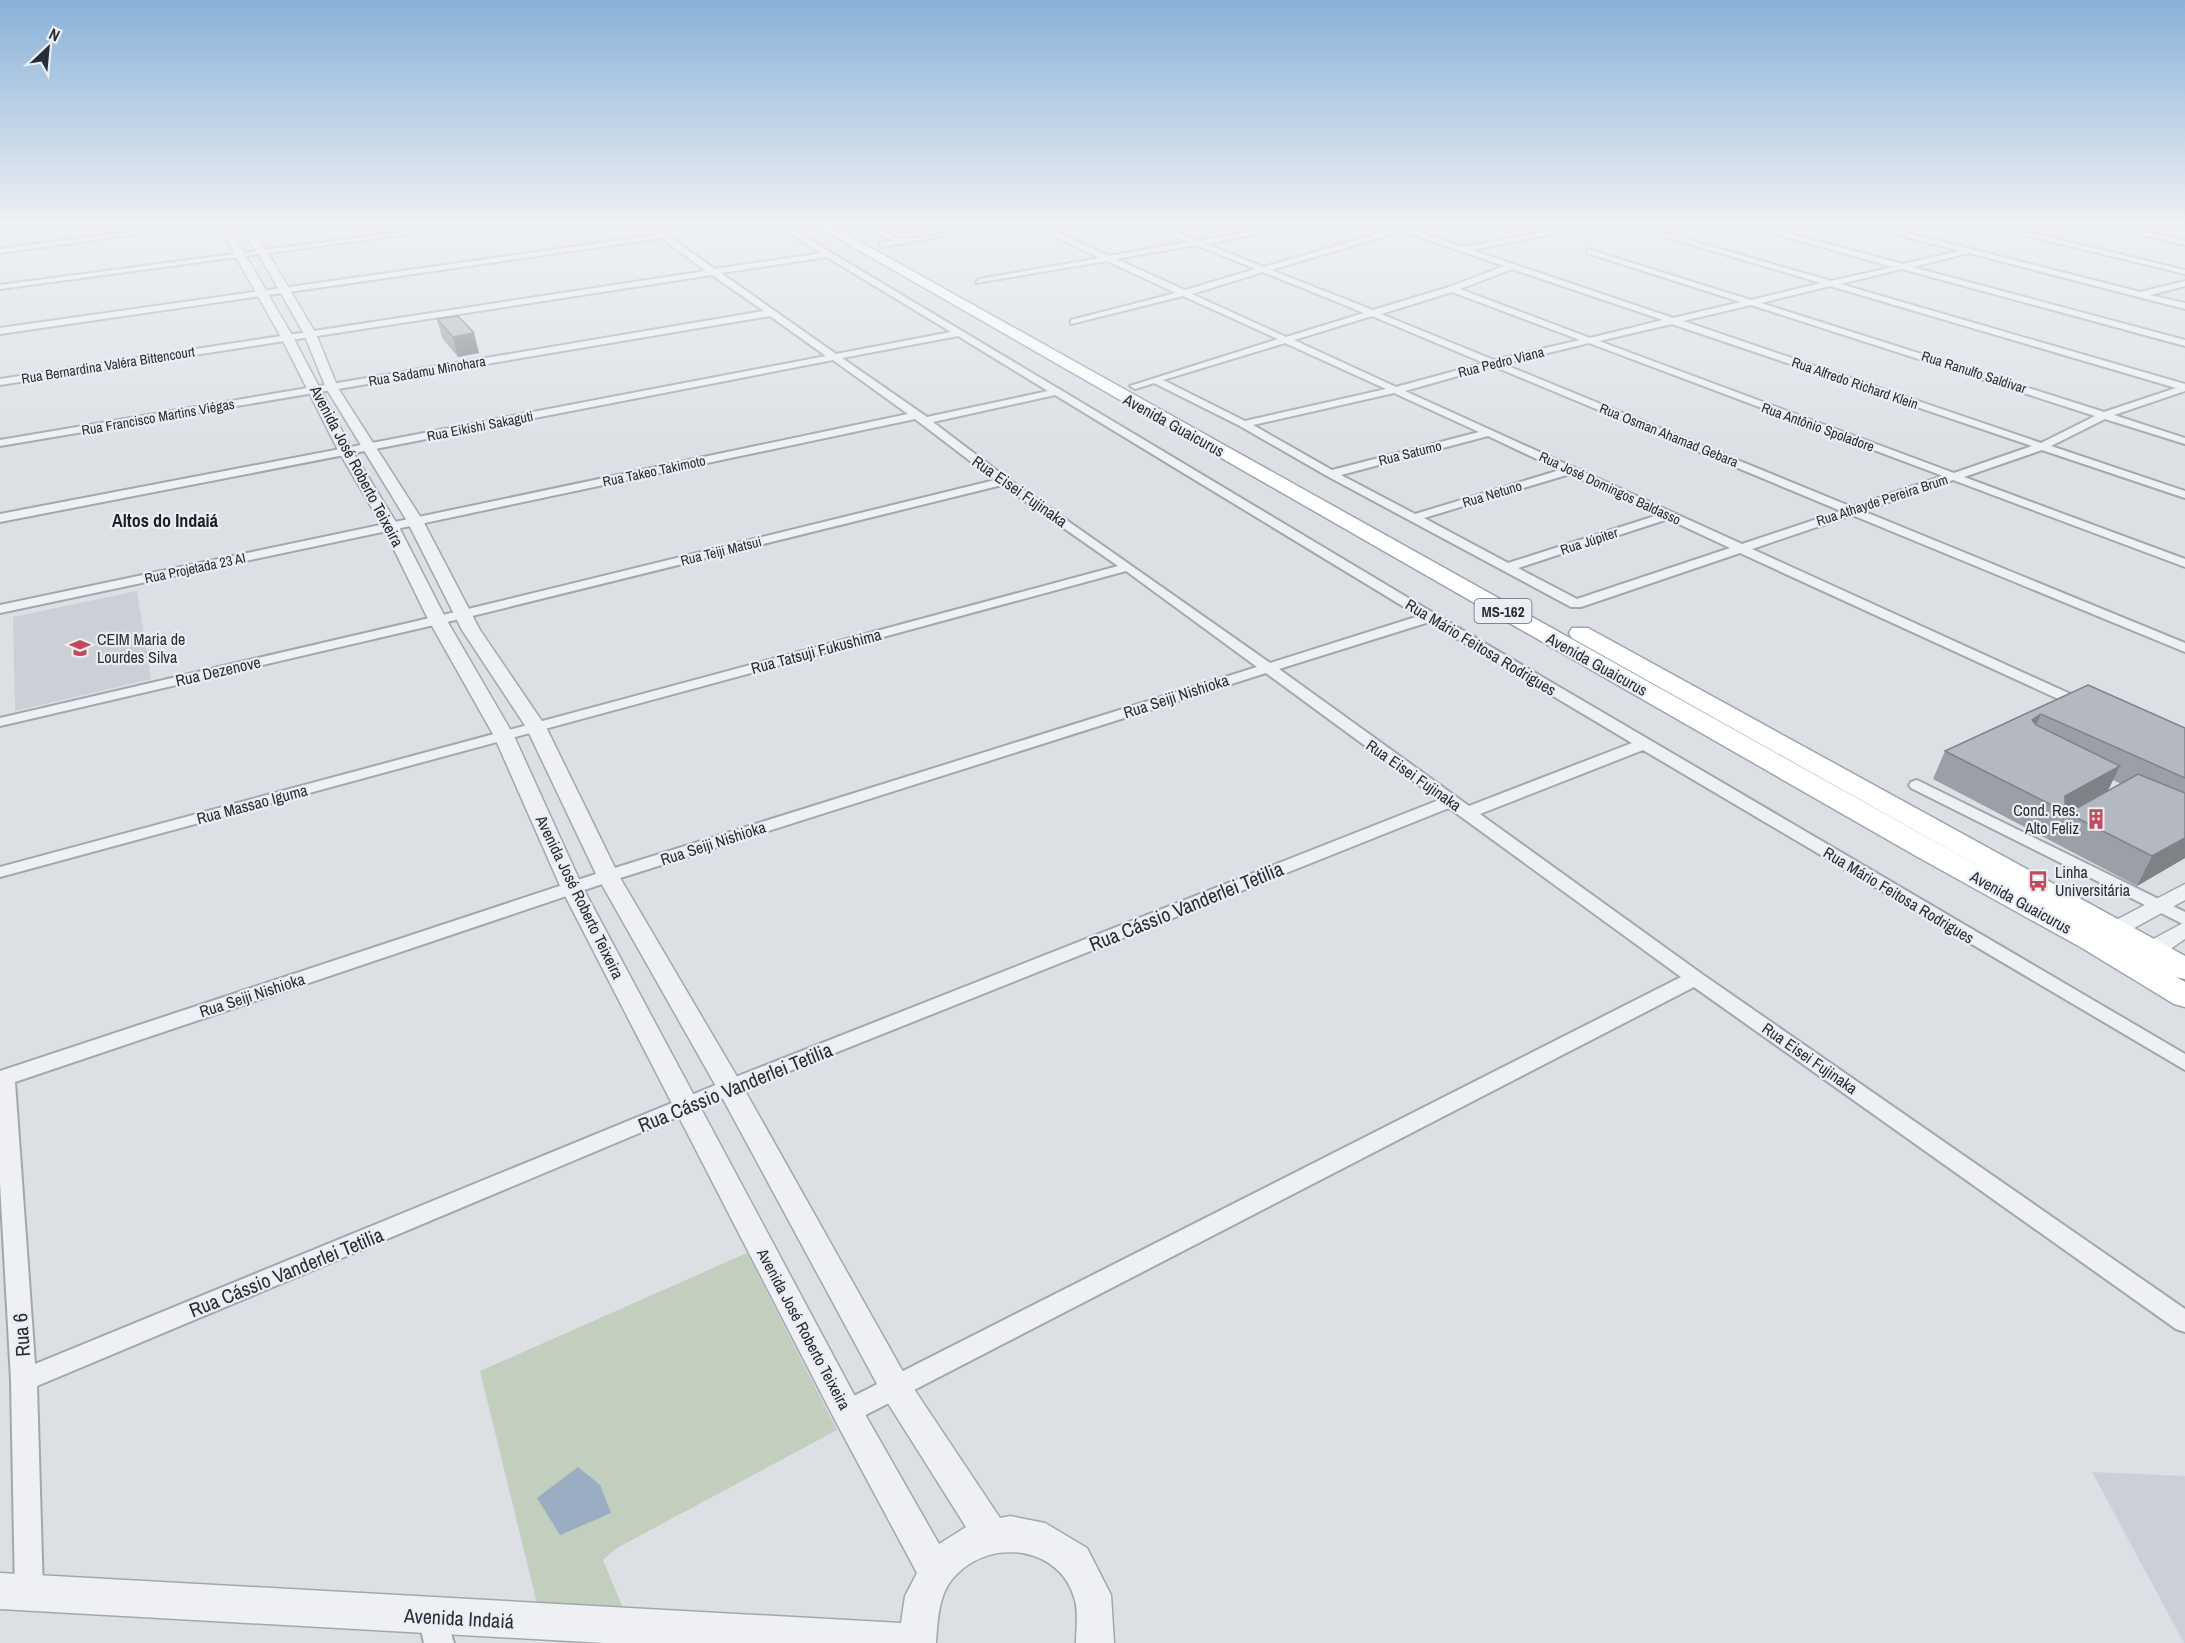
<svg xmlns="http://www.w3.org/2000/svg" width="2185" height="1643" font-family="'Archivo Narrow',sans-serif">
	<style>
		.built { fill: #cbcfd6 }
		.green { fill: #c2cebe }
		.water { fill: #9aadc3 }
		.lines { fill: none; stroke-linecap: round; stroke-linejoin: round }
		.minor-casing { stroke: #a2a7ae; stroke-width: 4 }
		.tertiary-casing { stroke: #a2a7ae; stroke-width: 3 }
		.primary-casing { stroke: #9da4b0; stroke-width: 3 }
		.minor { fill: #eff0f4; fill-rule: evenodd }
		.tertiary { fill: #eff0f4; fill-rule: evenodd }
		.primary { fill: #fff; fill-rule: evenodd }
		.wall { fill: #9b9fa6; fill-rule: evenodd }
		.shaded-wall { fill: #7e8287 }
		.building { fill: #b4b9c1; stroke: #7e8287; stroke-width: 1.5 }
		.labels { text-anchor: middle; dominant-baseline: central; stroke-width: 4.5; stroke-linejoin: round; paint-order: stroke }
		.far-street-label { font-size: 14px; fill: #272e3a; stroke: #ebeef3 }
		.shield { fill: #ebeef3; stroke: #626872; stroke-width: 1.5 }
		.shield-label { font-size: 15px; font-weight: bold; fill: #272e3a }
		.street-label { font-size: 16px; fill: #272e3a; stroke: #ebeef3 }
		.poi-label { font-size: 16px; fill: #272e3a; stroke: #ebeef3; text-anchor: start }
		.far-district-label { font-size: 18px; font-weight: bold; fill: #1a1f2b; stroke: #ebeef3 }
		.near-street-label { font-size: 20px; fill: #272e3a; stroke: #ebeef3 }
	</style>
	<rect width="100%" height="100%" fill="#dce0e5"/>
	<g class="built">
		<path d="M 137,591 L 151,679 L 15,711 L 13,617 Z"/>
		<path d="M 2092,1472 L 2185,1476 L 2185,1643 L 2184,1643 Z"/>
	</g>
	<path class="green" d="M 747,1253 L 837,1430 L 617,1548 L 603,1560 L 627,1618 L 538,1608 L 480,1371 Z"/>
	<path class="water" d="M 578,1467 L 600,1485 L 611,1513 L 560,1535 L 537,1498 Z"/>
	<g class="lines">
		<g class="minor-casing">
			<g id="minor">
				<path d="M 0,225 L 7,225 L 0,229 Z"/>
				<path d="M 181,225 L 203,225 L 0,253 L 0,249 Z"/>
				<path d="M 454,225 L 476,225 L 0,289 L 0,285 Z"/>
				<path d="M 643,225 L 652,225 L 715,269 L 821,253 L 776,225 L 785,225 L 1435,614 L 2185,1054 L 2185,1070 L 1643,750 L 1480,814 L 1702,974 L 2185,1309 L 2185,1332 L 2176,1329 L 1694,987 L 856,1420 L 847,1424 L 838,1420 L 834,1412 L 838,1404 L 1681,977 L 1449,808 L 737,1092 L 37,1386 L 43,1594 L 39,1604 L 29,1608 L 19,1604 L 15,1594 L 11,1380 L 0,1183 L 0,1071 L 602,872 L 1257,667 L 1126,571 L 0,877 L 0,867 L 1118,566 L 1002,485 L 464,618 L 0,726 L 0,718 L 464,610 L 995,480 L 915,419 L 0,613 L 0,605 L 908,414 L 833,360 L 0,522 L 0,514 L 826,356 L 770,316 L 0,446 L 0,440 L 764,311 L 712,275 L 0,385 L 0,379 L 706,271 L 661,238 L 0,334 L 0,328 L 656,235 ZM 827,257 L 951,332 L 836,354 L 721,273 ZM 958,336 L 1048,391 L 927,417 L 842,358 ZM 1055,395 L 1419,616 L 1270,663 L 1008,479 L 933,422 ZM 1429,622 L 1632,743 L 1469,806 L 1279,669 ZM 1266,673 L 1439,800 L 723,1082 L 35,1364 L 15,1082 L 614,880 Z"/>
				<path d="M 865,225 C 880,225 891,239 904,239 C 937,238 969,225 1003,225 L 882,247 L 879,243 L 893,241 Z"/>
				<path d="M 1031,225 L 1041,225 L 1109,256 L 1188,242 L 1148,225 L 1159,225 L 1198,241 L 1287,225 L 1304,225 L 1206,244 L 1264,267 L 1394,229 L 1387,225 L 1398,225 L 1463,247 L 1579,225 L 1595,225 L 1472,250 L 1673,318 L 1741,302 L 1587,253 L 1587,249 L 1751,300 L 1821,283 L 1625,225 L 1637,225 L 1831,281 L 1893,267 L 1744,225 L 1757,225 L 1903,264 L 1960,251 L 1863,225 L 1876,225 L 2140,292 L 2185,281 L 2185,286 L 2150,295 L 2185,303 L 2185,309 L 1969,253 L 1912,267 L 2185,340 L 2185,346 L 1902,269 L 1840,284 L 2185,384 L 2185,391 L 2114,415 L 2185,438 L 2185,444 L 2105,419 L 2051,446 L 2185,491 L 2185,498 L 2042,450 L 1964,477 L 2185,559 L 2185,567 L 1953,480 L 1863,511 L 2185,643 L 2185,652 L 1852,515 L 1752,549 L 2088,702 L 2090,705 L 2088,708 L 2078,708 L 1740,553 L 1581,607 L 1571,607 L 1327,476 L 1240,426 L 1154,383 L 1135,389 L 1130,386 L 1278,339 L 1183,296 L 1071,324 L 1071,320 L 1176,293 L 1107,261 L 976,283 L 979,279 L 1100,258 ZM 1402,231 L 1504,266 L 1449,287 L 1373,310 L 1271,270 ZM 1196,245 L 1256,269 L 1185,290 L 1116,259 ZM 1512,269 L 1663,320 L 1590,338 L 1460,289 ZM 1263,272 L 1364,313 L 1286,337 L 1192,294 ZM 1830,286 L 2176,388 L 2104,412 L 1761,303 ZM 1452,292 L 1580,340 L 1494,360 L 1381,314 ZM 1751,305 L 2095,416 L 2041,443 L 1683,321 ZM 1372,316 L 1484,363 L 1396,387 L 1294,340 ZM 1672,324 L 2032,446 L 1954,473 L 1599,341 ZM 1285,343 L 1386,389 L 1245,421 L 1163,380 ZM 1589,343 L 1943,476 L 1852,507 L 1503,364 ZM 1493,366 L 1841,511 L 1742,544 L 1405,391 ZM 1394,393 L 1479,432 L 1332,470 L 1253,425 ZM 1488,436 L 1560,470 L 1415,514 L 1341,475 ZM 1570,474 L 1658,515 L 1508,563 L 1424,518 ZM 1668,519 L 1730,548 L 1577,599 L 1518,568 Z"/>
				<path d="M 1984,225 L 1998,225 L 2185,270 L 2185,274 Z"/>
				<path d="M 2104,225 L 2118,225 L 2185,241 L 2185,245 Z"/>
				<path d="M 1917,780 L 2185,912 L 2185,925 L 1911,788 L 1909,785 L 1911,782 Z"/>
				<path d="M 432,1602 L 442,1606 L 454,1643 L 424,1643 L 418,1616 L 422,1606 Z"/>
			</g>
		</g>
		<g class="tertiary-casing">
			<g id="tertiary">
				<path d="M 218,225 L 228,225 L 293,337 L 353,452 L 399,527 L 446,619 L 514,736 L 583,888 L 858,1402 L 939,1544 L 966,1527 L 884,1397 L 717,1088 L 597,876 L 526,727 L 462,630 L 407,521 L 326,388 L 304,334 L 258,253 L 238,225 L 248,225 L 268,253 L 316,334 L 338,388 L 423,521 L 480,630 L 546,727 L 619,876 L 739,1080 L 906,1377 L 1000,1518 L 1010,1516 L 1045,1523 L 1087,1548 L 1111,1595 L 1114,1643 L 1076,1643 C 1076,1629 1079,1610 1074,1597 C 1059,1547 992,1538 957,1574 C 938,1592 938,1619 936,1643 L 605,1643 L 0,1609 L 0,1573 L 901,1623 L 905,1596 L 917,1573 L 836,1422 L 561,888 L 494,736 L 428,619 L 383,527 L 339,452 L 281,337 Z"/>
				<path d="M 2185,884 L 2185,900 L 2109,942 L 2101,945 L 2093,942 L 2089,937 L 2093,932 Z"/>
				<path d="M 2185,922 L 2185,939 C 2169,949 2148,969 2129,964 L 2125,958 L 2129,952 Z"/>
			</g>
		</g>
		<g class="primary-casing">
			<path id="primary" d="M 815,225 L 830,225 L 2007,882 L 1572,638 L 1569,633 L 1572,628 L 1588,628 L 2185,956 L 2185,979 L 2176,977 L 2185,982 L 2185,1007 L 2174,1004 L 2082,948 L 1916,856 Z"/>
		</g>
		<use href="#minor" class="minor"/>
		<use href="#tertiary" class="tertiary"/>
		<use href="#primary" class="primary"/>
	</g>
	<g class="wall">
		<path d="M 437,319 L 479,353 L 458,357 L 442,338 Z"/>
		<path d="M 2088,685 L 2185,728 L 2185,858 L 2137,886 L 1933,779 L 1945,751 ZM 2113,780 L 2121,784 L 2108,791 Z"/>
	</g>
	<g class="shaded-wall">
		<path d="M 474,333 L 479,353 L 458,357 L 453,337 Z"/>
		<path d="M 2041,714 L 2029,741 L 2032,720 Z"/>
		<path d="M 2120,766 L 2106,794 L 2070,814 L 2059,809 L 2065,796 Z"/>
		<path d="M 2185,838 L 2185,858 L 2137,886 L 2152,856 Z"/>
	</g>
	<g class="building">
		<path d="M 458,316 L 474,333 L 453,337 L 437,319 Z"/>
		<path d="M 2088,685 L 2185,728 L 2185,778 L 2041,714 L 2032,720 L 2036,725 L 2120,766 L 2065,796 L 2065,806 L 2079,807 L 2138,774 L 2185,793 L 2185,838 L 2152,856 L 1945,751 Z"/>
	</g>
	<linearGradient id="sky" x2="0" y2="1"><stop stop-color="#89b1d9"/><stop offset="0.49" stop-color="#eff1f3"/><stop offset="1" stop-color="#eff1f3" stop-opacity="0"/></linearGradient>
	<rect width="2185" height="455" fill="url(#sky)"/>
	<defs>
		<g id="school-bare" transform="scale(1.62)"><path d="M0-5L7-2L0 1L-7-2ZM-4 1L0 2.5L4 1V4Q0 6-4 4Z" fill="#c24a59" stroke="#ebeef3" stroke-width="2.5" paint-order="stroke"/></g>
		<g id="building-bare" transform="scale(1.62)"><path d="M-4-6H4V6H1V3H-1V6H-4ZM-2.5-4.3h1.7v1.8h-1.7ZM.8-4.3h1.7v1.8H.8ZM-2.5-1h1.7V.8h-1.7ZM.8-1h1.7V.8H.8Z" fill="#c24a59" stroke="#ebeef3" stroke-width="2.5" paint-order="stroke"/></g>
		<g id="bus-bare" transform="scale(1.62)"><path d="M-5-6H5V4H4V6H2V4H-2V6H-4V4H-5ZM-3.5-4V0h7V-4ZM-3.5 1.2v1.5H-2V1.2ZM2 1.2v1.5H3.5V1.2Z" fill="#c24a59" stroke="#ebeef3" stroke-width="2.5" paint-order="stroke"/></g>
	</defs>
	<g fill-rule="evenodd">
		<use href="#school-bare" x="80" y="648"/>
		<use href="#building-bare" x="2096" y="819"/>
		<use href="#bus-bare" x="2038" y="881"/>
	</g>
	<g class="labels">
		<g class="far-street-label">
			<text transform="translate(1501 362) rotate(-14)">Rua Pedro Viana</text>
			<text transform="translate(108 365) rotate(-9)">Rua Bernardina Valéra Bittencourt</text>
			<text transform="translate(427 371) rotate(-10)">Rua Sadamu Minohara</text>
			<text transform="translate(1974 372) rotate(18)">Rua Ranulfo Saldivar</text>
			<text transform="translate(1855 383) rotate(19)">Rua Alfredo Richard Klein</text>
			<text transform="translate(158 417) rotate(-10)">Rua Francisco Martins Viégas</text>
			<text transform="translate(480 426) rotate(-11)">Rua Eikishi Sakaguti</text>
			<text transform="translate(1818 427) rotate(20)">Rua Antônio Spoladore</text>
			<text transform="translate(1669 435) rotate(22)">Rua Osman Ahamad Gebara</text>
			<text transform="translate(1410 453) rotate(-14)">Rua Saturno</text>
			<text transform="translate(654 471) rotate(-12)">Rua Takeo Takimoto</text>
			<text transform="translate(1610 488) rotate(25)">Rua José Domingos Baldasso</text>
			<text transform="translate(1492 494) rotate(-17)">Rua Netuno</text>
			<text transform="translate(1882 500) rotate(-18)">Rua Athayde Pereira Brum</text>
			<text transform="translate(1589 541) rotate(-18)">Rua Júpiter</text>
			<text transform="translate(721 551) rotate(-14)">Rua Teiji Matsui</text>
			<text transform="translate(195 568) rotate(-12)">Rua Projetada 23 AI</text>
		</g>
		<rect class="shield" x="1474.5" y="599" width="57" height="24" rx="4.5"/>
		<g class="shield-label">
			<text x="1503" y="611">MS-162</text>
		</g>
		<g class="street-label">
			<text transform="translate(1174 425) rotate(29)">Avenida Guaicurus</text>
			<text transform="translate(357 466) rotate(62)">Avenida José Roberto Teixeira</text>
			<text transform="translate(1020 491) rotate(35)">Rua Eisei Fujinaka</text>
			<text transform="translate(1481 647) rotate(31)">Rua Mário Feitosa Rodrigues</text>
			<text transform="translate(816 651) rotate(-15)">Rua Tatsuji Fukushima</text>
			<text transform="translate(1597 664) rotate(29)">Avenida Guaicurus</text>
			<text transform="translate(218 671) rotate(-13)">Rua Dezenove</text>
			<text transform="translate(1176 696) rotate(-18)">Rua Seiji Nishioka</text>
			<text transform="translate(1414 775) rotate(35)">Rua Eisei Fujinaka</text>
			<text transform="translate(252 804) rotate(-15)">Rua Massao Iguma</text>
			<text transform="translate(713 843) rotate(-18)">Rua Seiji Nishioka</text>
			<text transform="translate(1899 895) rotate(31)">Rua Mário Feitosa Rodrigues</text>
			<text transform="translate(580 897) rotate(64)">Avenida José Roberto Teixeira</text>
			<text transform="translate(2021 902) rotate(29)">Avenida Guaicurus</text>
			<text transform="translate(252 995) rotate(-18)">Rua Seiji Nishioka</text>
			<text transform="translate(1810 1058) rotate(35)">Rua Eisei Fujinaka</text>
			<text transform="translate(804 1329) rotate(62)">Avenida José Roberto Teixeira</text>
		</g>
		<g class="poi-label">
			<text x="97" y="639">CEIM Maria de<tspan x="97" dy="18">Lourdes Silva</tspan></text>
			<text x="2079" y="810" text-anchor="end">Cond. Res.<tspan x="2079" dy="18">Alto Feliz</tspan></text>
			<text x="2055" y="872">Linha<tspan x="2055" dy="18">Universitária</tspan></text>
		</g>
		<g class="far-district-label">
			<text x="165" y="520">Altos do Indaiá</text>
		</g>
		<g class="near-street-label">
			<text transform="translate(1186 906) rotate(-22)">Rua Cássio Vanderlei Tetilia</text>
			<text transform="translate(735 1087) rotate(-22)">Rua Cássio Vanderlei Tetilia</text>
			<text transform="translate(286 1272) rotate(-22)">Rua Cássio Vanderlei Tetilia</text>
			<text transform="translate(21 1335) rotate(-94)">Rua 6</text>
			<text transform="translate(459 1618) rotate(3)">Avenida Indaiá</text>
		</g>
	</g>
	<g transform="translate(48 48) rotate(26)" stroke="#ebeef3" stroke-width="4.5" paint-order="stroke">
	<path d="M0-4.5L10 22L0 15L-10 22Z" fill="#272e3a"/>
	<text y="-9" font-size="16" font-weight="bold" text-anchor="middle" fill="#272e3a">N</text>
	</g>
</svg>
